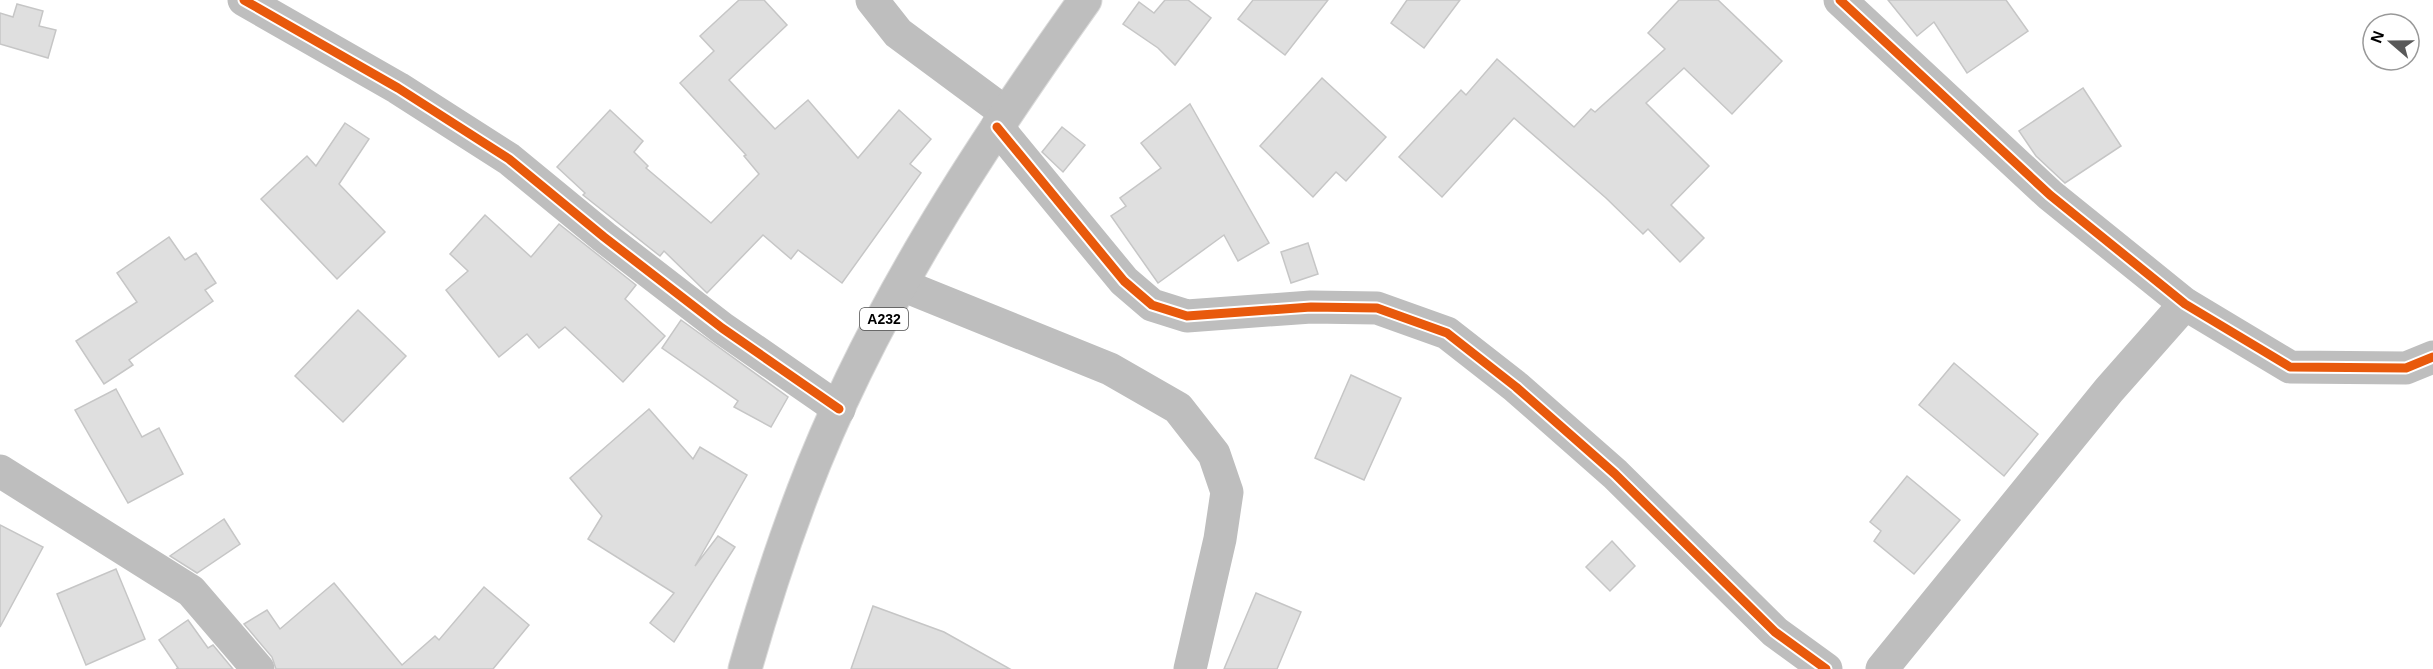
<svg xmlns="http://www.w3.org/2000/svg" width="2433" height="669" font-family="Helvetica,sans-serif">
	<style>
		.building { fill: #dfdfdf; stroke: #c6c6c6; stroke-width: 1.5 }
		.lines { fill: none; stroke-linecap: round; stroke-linejoin: round }
		.primary-casing { stroke: #dbdbdb; stroke-width: 35 }
		.street { stroke: #bebebe; stroke-width: 33 }
		.primary { stroke: #bebebe; stroke-width: 33 }
		.cycleway-casing { stroke: #fff; stroke-width: 13 }
		.cycleway { stroke: #e8590c; stroke-width: 9 }
		.labels { text-anchor: middle; dominant-baseline: central; stroke-width: 6; stroke-linejoin: round; paint-order: stroke }
		.shield { fill: #fff; stroke: #4c4c4c; stroke-width: 1.5 }
		.shield-label { font-size: 14px; font-weight: bold; fill: #000 }
	</style>
	<rect width="100%" height="100%" fill="#fff"/>
	<g class="building">
		<path d="M 739,0 L 764,0 L 787,25 L 729,80 L 775,129 L 808,100 L 858,158 L 899,110 L 931,139 L 910,164 L 921,173 L 842,283 L 798,250 L 791,259 L 763,235 L 707,293 L 664,251 L 660,256 L 583,195 L 585,193 L 557,167 L 610,110 L 643,141 L 634,152 L 648,166 L 646,168 L 711,223 L 759,174 L 744,156 L 746,155 L 680,83 L 714,51 L 700,36 Z"/>
		<path d="M 1165,0 L 1188,0 L 1211,18 L 1175,65 L 1158,48 L 1123,24 L 1139,2 L 1154,13 Z"/>
		<path d="M 1253,0 L 1328,0 L 1285,55 L 1238,19 Z"/>
		<path d="M 1407,0 L 1460,0 L 1424,48 L 1391,23 Z"/>
		<path d="M 1679,0 L 1718,0 L 1782,61 L 1732,114 L 1684,68 L 1646,103 L 1709,166 L 1671,205 L 1704,238 L 1680,262 L 1648,229 L 1643,234 L 1606,198 L 1514,118 L 1442,197 L 1399,157 L 1461,90 L 1466,95 L 1497,59 L 1574,127 L 1591,109 L 1595,112 L 1665,49 L 1648,33 Z"/>
		<path d="M 1888,0 L 2006,0 L 2028,31 L 1967,73 L 1934,22 L 1917,36 Z"/>
		<path d="M 17,4 L 43,11 L 39,26 L 56,30 L 48,58 L 0,44 L 0,13 L 13,17 Z"/>
		<path d="M 1322,78 L 1386,137 L 1346,181 L 1336,172 L 1313,197 L 1260,146 Z"/>
		<path d="M 2083,88 L 2121,146 L 2065,183 L 2036,156 L 2019,131 Z"/>
		<path d="M 1190,104 L 1269,243 L 1238,261 L 1224,235 L 1158,283 L 1111,216 L 1126,206 L 1120,198 L 1161,168 L 1141,143 Z"/>
		<path d="M 345,123 L 369,139 L 339,184 L 385,232 L 337,279 L 261,199 L 307,156 L 316,166 Z"/>
		<path d="M 1062,127 L 1085,145 L 1063,172 L 1042,152 Z"/>
		<path d="M 485,215 L 531,257 L 559,224 L 636,285 L 625,299 L 665,336 L 623,382 L 565,327 L 539,348 L 527,334 L 499,357 L 446,290 L 468,271 L 450,254 Z"/>
		<path d="M 169,237 L 185,260 L 196,253 L 216,283 L 205,290 L 213,301 L 129,360 L 133,365 L 104,384 L 76,341 L 137,302 L 117,273 Z"/>
		<path d="M 1308,243 L 1318,274 L 1291,283 L 1281,252 Z"/>
		<path d="M 358,310 L 406,356 L 343,422 L 295,376 Z"/>
		<path d="M 681,320 L 788,397 L 771,427 L 734,407 L 738,401 L 662,348 Z"/>
		<path d="M 1954,363 L 2038,434 L 2004,476 L 1919,405 Z"/>
		<path d="M 1351,375 L 1401,398 L 1364,480 L 1315,458 Z"/>
		<path d="M 116,389 L 142,437 L 159,428 L 183,474 L 128,503 L 75,410 Z"/>
		<path d="M 649,409 L 693,459 L 700,447 L 747,475 L 695,566 L 718,536 L 735,547 L 674,642 L 650,623 L 674,593 L 588,539 L 602,516 L 570,478 Z"/>
		<path d="M 1907,476 L 1960,520 L 1914,574 L 1874,541 L 1881,531 L 1870,522 Z"/>
		<path d="M 224,519 L 240,544 L 197,573 L 170,556 Z"/>
		<path d="M 0,525 L 43,547 L 0,627 Z"/>
		<path d="M 1612,541 L 1635,566 L 1610,591 L 1586,567 Z"/>
		<path d="M 116,569 L 145,639 L 86,665 L 57,594 Z"/>
		<path d="M 334,583 L 402,665 L 435,636 L 439,640 L 484,587 L 529,625 L 493,669 L 276,669 L 272,657 L 244,624 L 267,610 L 280,629 Z"/>
		<path d="M 1256,593 L 1301,612 L 1277,669 L 1224,669 Z"/>
		<path d="M 873,606 L 944,632 L 1010,669 L 851,669 Z"/>
		<path d="M 188,620 L 208,648 L 213,645 L 233,669 L 176,669 L 178,668 L 159,640 Z"/>
	</g>
	<g class="lines">
		<g class="primary-casing">
			<path id="primary" d="M 745,669 C 762,609 781,550 803,492 C 870,315 976,153 1085,0"/>
		</g>
		<g class="street">
			<path d="M 244,0 L 398,88 L 509,159 L 604,237 L 722,328 L 839,409"/>
			<path d="M 872,0 L 898,33 L 1006,113"/>
			<path d="M 1840,0 L 2050,195 L 2185,304 L 2290,367 L 2406,368 L 2433,357"/>
			<path d="M 997,127 L 1124,281 L 1152,305 L 1187,316 L 1311,307 L 1377,308 L 1447,333 L 1516,387 L 1615,474 L 1775,632 L 1826,669"/>
			<path d="M 902,285 L 1110,369 L 1178,408 L 1214,454 L 1227,492 L 1220,539 L 1190,669"/>
			<path d="M 0,471 L 191,591 L 258,669"/>
			<path d="M 1882,669 L 2109,390 L 2185,304"/>
		</g>
		<use href="#primary" class="primary"/>
		<g class="cycleway-casing">
			<g id="cycleway">
				<path d="M 244,0 L 398,88 L 509,159 L 604,237 L 722,328 L 839,409"/>
				<path d="M 1840,0 L 2050,195 L 2185,304 L 2290,367 L 2406,368 L 2433,357"/>
				<path d="M 997,127 L 1124,281 L 1152,305 L 1187,316 L 1311,307 L 1377,308 L 1447,333 L 1516,387 L 1615,474 L 1775,632 L 1826,669"/>
			</g>
		</g>
		<use href="#cycleway" class="cycleway"/>
	</g>
	<g class="labels">
		<rect class="shield" x="860" y="308" width="48" height="22" rx="4.5"/>
		<g class="shield-label">
			<text x="884" y="319">A232</text>
		</g>
	</g>
	<g transform="translate(2391 42) rotate(290)"><circle r="28" fill="#ffffff" stroke="#999999" stroke-width="1.5"/>
	<path d="M0-4.5L10 22L0 15L-10 22Z" fill="#595959"/>
	<text y="-9" font-size="16" font-weight="bold" text-anchor="middle" fill="#000000">N</text>
	</g>
</svg>
